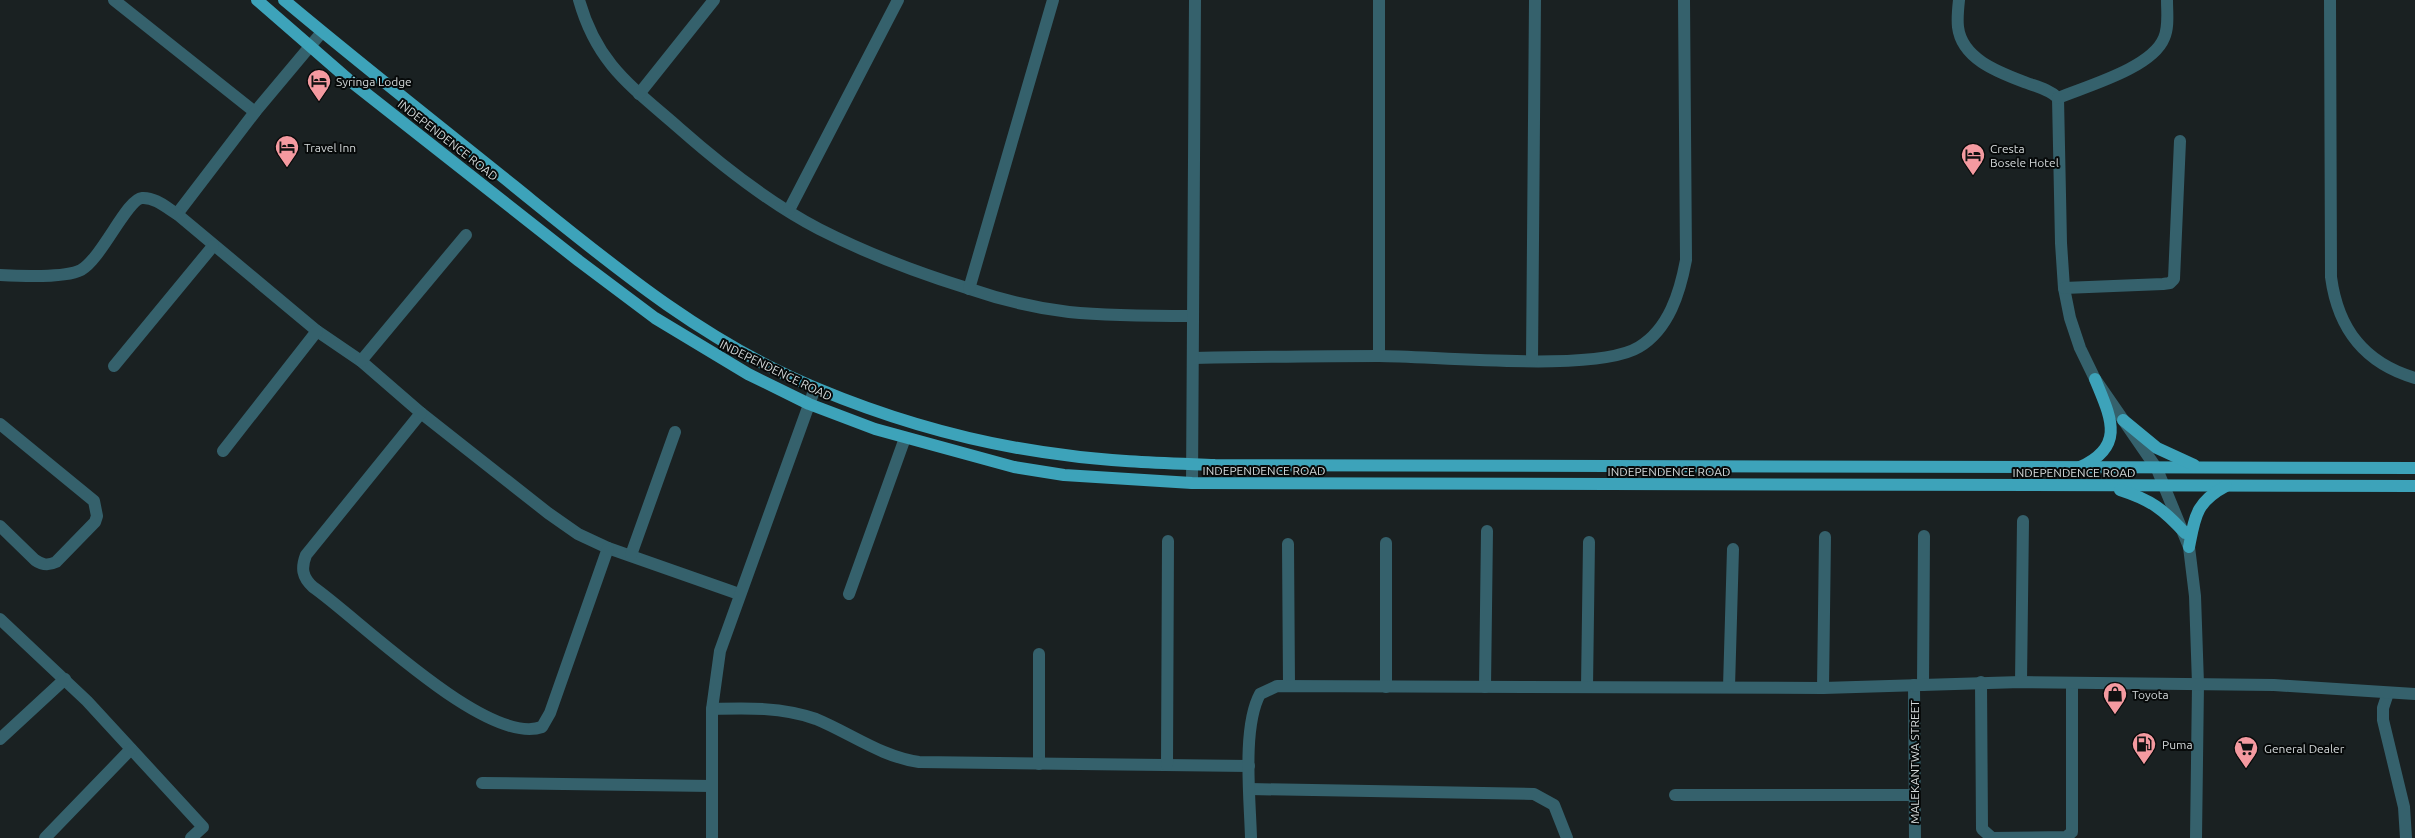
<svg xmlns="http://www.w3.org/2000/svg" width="2415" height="838" font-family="Ubuntu,sans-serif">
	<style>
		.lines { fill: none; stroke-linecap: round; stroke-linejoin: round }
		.minor { stroke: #35616c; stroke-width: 12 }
		.major { stroke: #3da3ba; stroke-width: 12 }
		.labels { text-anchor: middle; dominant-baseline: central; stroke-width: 4; stroke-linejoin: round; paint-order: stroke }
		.poi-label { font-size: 12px; fill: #d4d9da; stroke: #070a0a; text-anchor: start }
		.street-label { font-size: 12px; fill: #d4d9da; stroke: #070a0a }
	</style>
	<rect width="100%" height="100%" fill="#1a2122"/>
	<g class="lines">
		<g class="minor">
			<path d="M 114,0 L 255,112"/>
			<path d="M 579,0 C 597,64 631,86 679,128 C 721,165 769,203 819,229 C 868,254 918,273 970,289 C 1002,300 1035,308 1069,312 C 1110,316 1152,316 1193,316"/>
			<path d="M 1379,0 L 1379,356"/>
			<path d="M 1959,0 C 1958,9 1957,18 1958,27 C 1962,60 2001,73 2027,83 C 2038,87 2050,90 2058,98"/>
			<path d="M 2330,0 L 2331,277 C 2338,329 2364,363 2415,378"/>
			<path d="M 639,94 L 714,0"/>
			<path d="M 2058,98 L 2061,243 L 2064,288 L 2070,318 L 2080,348 L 2095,379 L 2157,469 L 2189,547 L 2195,596 L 2198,684 L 2196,838"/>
			<path d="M 2058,98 C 2087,86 2152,68 2164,38 C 2169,27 2167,13 2167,0"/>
			<path d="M 789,210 L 898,0"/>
			<path d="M 177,214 L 255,112 L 322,32"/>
			<path d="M 0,275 C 17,276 66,278 81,270 C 102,258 127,199 142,198 C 155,197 167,208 177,214 L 317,331 L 361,361 L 421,413 L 548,513 L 578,534 L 608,548 L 739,594"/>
			<path d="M 2064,288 L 2163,284 L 2170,283 L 2174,279 L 2180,141"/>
			<path d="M 969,289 L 1053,0"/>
			<path d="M 1193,358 C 1255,357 1317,356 1379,356 C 1435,356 1597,373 1639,347 C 1669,329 1680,292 1686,260 L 1684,0"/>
			<path d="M 361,361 L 466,235"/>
			<path d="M 1532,361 L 1535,0"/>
			<path d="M 114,366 L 213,246"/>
			<path d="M 421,413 L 306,555 C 301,568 302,577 313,587 C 359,619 487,747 542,727 L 550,713 L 608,548"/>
			<path d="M 0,424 L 94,501 L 97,516 L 95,522 L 56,562 C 48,566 42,565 35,560 L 0,526"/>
			<path d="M 223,451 L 317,331"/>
			<path d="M 1192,483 L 1195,0"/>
			<path d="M 1386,543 L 1386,687"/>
			<path d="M 1288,544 L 1289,685"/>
			<path d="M 631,555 L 675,432"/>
			<path d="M 849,594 L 905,438"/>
			<path d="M 0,619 L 87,701 L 203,827 L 191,838"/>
			<path d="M 1039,654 L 1039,764"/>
			<path d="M 1981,682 L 1982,829 L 1992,838 L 2066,837 L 2072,832 L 2072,684"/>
			<path d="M 2021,682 L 2023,521"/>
			<path d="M 1914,685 L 1915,838"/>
			<path d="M 1923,685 L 1924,536"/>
			<path d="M 1485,687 L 1487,531"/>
			<path d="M 1587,687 L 1589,542"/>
			<path d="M 1729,687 L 1733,549"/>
			<path d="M 1823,688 L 1825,537"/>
			<path d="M 2388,693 L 2383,708 L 2383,720 L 2404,807 L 2406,838"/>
			<path d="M 712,709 C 747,708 782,707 816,719 C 850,733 882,757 919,762 L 1249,766"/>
			<path d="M 0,739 L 65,679"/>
			<path d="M 1167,765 L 1168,541"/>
			<path d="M 482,783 L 712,786"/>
			<path d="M 1250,789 L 1534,794 L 1554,805 L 1567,838"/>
			<path d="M 1675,795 L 1913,795"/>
			<path d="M 45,838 L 131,749"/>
			<path d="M 712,838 L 712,709 L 720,651 L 815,388"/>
			<path d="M 1251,838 C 1250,799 1242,727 1260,694 L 1277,686 L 1823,688 L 2021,682 L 2274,685 L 2415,694"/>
		</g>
		<g class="major">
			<path d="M 257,0 L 349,80 L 579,261 L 655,318 L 748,374 L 809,404 L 875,429 L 1014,467 L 1064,475 L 1192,483 L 2415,486"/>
			<path d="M 284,0 C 359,63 437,124 514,186 C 608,262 703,342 816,388 C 895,421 981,445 1065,455 C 1115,462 1165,463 1215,465 L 2415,468"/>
			<path d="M 2123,420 L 2157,448 L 2194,465"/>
			<path d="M 2080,467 C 2127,446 2110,416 2095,379"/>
			<path d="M 2120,490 C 2151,500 2163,509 2185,533"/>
			<path d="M 2189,547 C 2195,516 2196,502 2226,486"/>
		</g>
	</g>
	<defs>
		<g id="hotel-pin" transform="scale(1.25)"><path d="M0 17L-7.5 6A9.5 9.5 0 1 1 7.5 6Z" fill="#f49aa0" stroke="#070a0a"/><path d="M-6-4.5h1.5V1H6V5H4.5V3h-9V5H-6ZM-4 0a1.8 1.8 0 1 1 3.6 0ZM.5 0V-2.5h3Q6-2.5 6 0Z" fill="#111"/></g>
		<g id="shop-pin" transform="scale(1.25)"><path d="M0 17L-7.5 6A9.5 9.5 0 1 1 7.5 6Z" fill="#f49aa0" stroke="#070a0a"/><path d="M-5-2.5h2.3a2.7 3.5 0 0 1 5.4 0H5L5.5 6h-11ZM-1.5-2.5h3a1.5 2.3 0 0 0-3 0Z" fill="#111"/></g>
		<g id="fuel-pin" transform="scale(1.25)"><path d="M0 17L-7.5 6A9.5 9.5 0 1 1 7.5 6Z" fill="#f49aa0" stroke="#070a0a"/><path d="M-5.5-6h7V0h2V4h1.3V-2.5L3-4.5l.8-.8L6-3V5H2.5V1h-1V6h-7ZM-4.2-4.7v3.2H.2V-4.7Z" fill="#111"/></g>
		<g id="supermarket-pin" transform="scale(1.25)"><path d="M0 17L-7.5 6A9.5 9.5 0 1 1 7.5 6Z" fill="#f49aa0" stroke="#070a0a"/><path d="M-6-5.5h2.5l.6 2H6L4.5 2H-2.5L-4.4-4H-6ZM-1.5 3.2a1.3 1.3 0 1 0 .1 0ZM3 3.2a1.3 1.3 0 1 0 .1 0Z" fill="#111"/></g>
	</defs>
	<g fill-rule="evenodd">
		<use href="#hotel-pin" x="319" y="81"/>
		<use href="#hotel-pin" x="287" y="147"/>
		<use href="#hotel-pin" x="1973" y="155"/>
		<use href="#shop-pin" x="2115" y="694"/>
		<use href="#fuel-pin" x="2144" y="744"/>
		<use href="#supermarket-pin" x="2246" y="748"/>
	</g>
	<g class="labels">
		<g class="poi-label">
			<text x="336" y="81">Syringa Lodge</text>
			<text x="304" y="147">Travel Inn</text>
			<text x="1990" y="148">Cresta<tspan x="1990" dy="14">Bosele Hotel</tspan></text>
			<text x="2132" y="694">Toyota</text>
			<text x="2162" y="744">Puma</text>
			<text x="2264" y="748">General Dealer</text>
		</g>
		<g class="street-label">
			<text transform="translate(448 140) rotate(38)">INDEPENDENCE ROAD</text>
			<text transform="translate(776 370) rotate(26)">INDEPENDENCE ROAD</text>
			<text x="1264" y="470">INDEPENDENCE ROAD</text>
			<text x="1669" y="471">INDEPENDENCE ROAD</text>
			<text x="2074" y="472">INDEPENDENCE ROAD</text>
			<text transform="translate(1914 762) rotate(-90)">MALEKANTWA STREET</text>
		</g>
	</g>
</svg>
